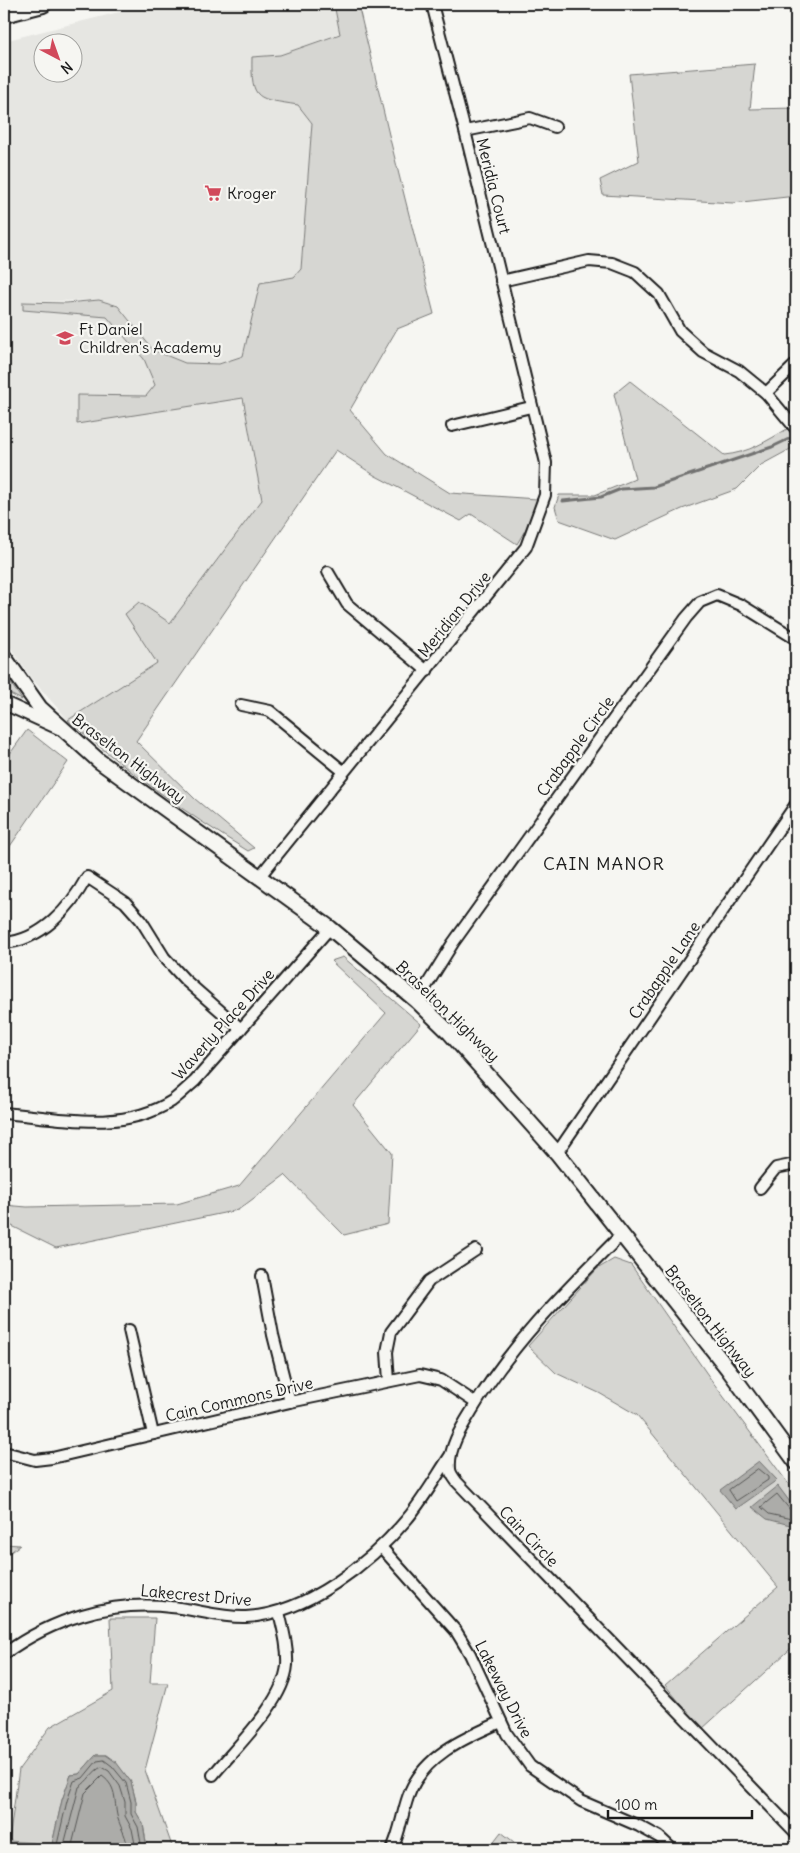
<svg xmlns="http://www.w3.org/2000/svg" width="800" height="1853" font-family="Delius,sans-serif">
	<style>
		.built { fill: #e6e6e2; fill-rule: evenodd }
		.green { fill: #d6d6d2; stroke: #797977 }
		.water { fill: #acaca9; stroke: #727271 }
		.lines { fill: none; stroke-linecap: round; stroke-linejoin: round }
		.shore { stroke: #565654; stroke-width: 1 }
		.stream { stroke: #727271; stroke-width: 3 }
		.minor-casing { stroke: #1c1c1c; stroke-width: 14 }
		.tertiary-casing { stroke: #1c1c1c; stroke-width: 16 }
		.secondary-casing { stroke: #1c1c1c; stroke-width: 18 }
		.primary-casing { stroke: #1c1c1c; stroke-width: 20 }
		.minor { stroke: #f6f6f2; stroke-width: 10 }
		.tertiary { stroke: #f6f6f2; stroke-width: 12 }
		.secondary { stroke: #f6f6f2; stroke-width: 14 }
		.primary { stroke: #f6f6f2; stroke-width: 16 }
		.labels { text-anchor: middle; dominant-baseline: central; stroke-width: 4.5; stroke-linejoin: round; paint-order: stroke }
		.street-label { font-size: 16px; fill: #1c1c1c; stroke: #f6f6f2 }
		.poi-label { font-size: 16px; fill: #1c1c1c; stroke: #f6f6f2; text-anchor: start }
		.neighbourhood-label { font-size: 18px; letter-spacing: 1px; fill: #1c1c1c; stroke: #f6f6f2 }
	</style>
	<rect width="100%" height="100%" fill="#f6f6f2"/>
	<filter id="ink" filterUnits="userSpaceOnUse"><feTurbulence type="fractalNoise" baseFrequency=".02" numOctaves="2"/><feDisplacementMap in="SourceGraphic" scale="10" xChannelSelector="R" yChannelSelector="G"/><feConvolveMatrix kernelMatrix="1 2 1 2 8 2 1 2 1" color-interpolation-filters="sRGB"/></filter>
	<g filter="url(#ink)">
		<path class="built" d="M 151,4 L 334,4 L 340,33 L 280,55 L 252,57 L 268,100 L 298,105 L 312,123 L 301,269 L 294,277 L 260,284 L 243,356 L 219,364 L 185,363 L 153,350 L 118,305 L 99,300 L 23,302 L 23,310 L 107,317 L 144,359 L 155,385 L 146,396 L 78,395 L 77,424 L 242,398 L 262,500 L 170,624 L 139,602 L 157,663 L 68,720 L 31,678 L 4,638 L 4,41 ZM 42,42 L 72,42 L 72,72 L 42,72 Z"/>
		<g class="green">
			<path d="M 334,4 L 358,4 L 390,139 L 434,314 L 397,329 L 350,410 L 387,454 L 450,493 L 537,499 L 531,520 L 517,544 L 471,514 L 461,521 L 374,475 L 336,450 L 136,741 L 195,799 L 254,848 L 248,851 C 184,812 125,770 68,720 L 157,663 L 125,614 L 139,602 L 170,623 L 262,500 L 243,398 L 77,424 L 77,395 L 146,396 L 155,385 L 144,359 L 107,317 L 23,310 L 23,302 L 66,303 L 99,300 L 118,306 L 153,350 L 185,363 L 219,364 L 243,356 L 260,283 L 294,277 L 301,269 L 312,123 L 298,105 C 257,98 251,102 252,57 L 280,55 L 340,34 Z"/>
			<path d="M 755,64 L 750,109 L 796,108 L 796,196 L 733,203 L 603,195 L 600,180 L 639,161 L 629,74 Z"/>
			<path d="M 630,381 L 724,455 C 748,453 767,441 787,429 L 796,438 L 796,446 L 761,465 L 737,489 L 682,509 L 615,540 L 559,520 L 555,507 L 559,495 L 595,495 L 635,479 L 614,394 Z"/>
			<path d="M 4,673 L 22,700 L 4,691 Z"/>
			<path d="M 27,730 L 68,762 L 4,855 L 4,762 Z"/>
			<path d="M 343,957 L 421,1024 L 353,1105 L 392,1153 L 388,1224 L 344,1235 L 285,1175 L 238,1210 L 56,1248 L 4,1222 L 4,1205 L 27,1207 L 177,1204 L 239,1186 L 386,1013 L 331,961 Z"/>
			<path d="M 614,1259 L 631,1265 L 712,1381 L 796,1494 L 796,1510 L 777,1486 L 794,1526 L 796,1523 L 796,1644 L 702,1729 L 665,1685 L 778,1587 L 637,1415 L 599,1393 L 556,1373 L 528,1346 L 597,1269 Z"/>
			<path d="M 4,1544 L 20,1545 L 4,1557 Z"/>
			<path d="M 110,1618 L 155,1618 L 150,1683 L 168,1683 L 145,1770 L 173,1849 L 147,1849 L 143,1824 L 136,1812 L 136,1801 L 131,1782 L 116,1763 L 106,1755 L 96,1755 L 79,1774 L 71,1775 L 62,1800 L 51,1849 L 33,1849 L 34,1843 L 9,1841 L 19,1769 L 50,1727 L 113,1691 Z"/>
			<path d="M 501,1832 L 523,1849 L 488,1849 Z"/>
		</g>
		<g class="water">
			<path d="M 759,1461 L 777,1480 L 736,1509 L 720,1490 Z"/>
			<path d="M 778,1486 L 796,1510 L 796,1523 L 794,1526 L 767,1519 L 752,1507 Z"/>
			<path d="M 96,1755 L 106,1755 L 116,1762 L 131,1782 L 136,1802 L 136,1812 L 143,1824 L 147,1849 L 51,1849 L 62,1800 L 71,1775 L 79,1774 Z"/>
		</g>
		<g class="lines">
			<g class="shore">
				<path d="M 758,1469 L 768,1477 L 768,1480 L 736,1501 L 729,1490 Z"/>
				<path d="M 796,1513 L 791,1511 L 777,1494 L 761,1507 L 769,1514 L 796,1520"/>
				<path d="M 56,1849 L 67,1801 L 74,1781 L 83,1778 L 97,1761 L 104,1760 L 112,1766 L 126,1783 L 131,1802 L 131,1814 L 138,1827 L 142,1849"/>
				<path d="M 63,1849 L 79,1787 C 88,1782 93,1770 102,1767 L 109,1771 L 120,1786 L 125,1802 L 125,1816 L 132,1829 L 136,1849"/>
				<path d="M 71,1849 L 85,1793 L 102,1776 C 119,1788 113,1803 118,1819 C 122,1831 126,1835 128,1849"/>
			</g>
			<path class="stream" d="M 563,501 L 601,497 L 621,489 L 654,487 L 772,447 L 793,437"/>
			<g class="minor-casing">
				<g id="minor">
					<path d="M 465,131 L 530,118 L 555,127"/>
					<path d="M 501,281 L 589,261 L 612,263 L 635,272 L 659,294 L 680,331 L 703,352 L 739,371 L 766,393 L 796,429"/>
					<path d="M 766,393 L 796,364"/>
					<path d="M 452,426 L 531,407"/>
					<path d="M 328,572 L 347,604 L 427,671"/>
					<path d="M 241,705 L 270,711 L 343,771"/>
					<path d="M 260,876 L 526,547 L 545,495 L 546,463 L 465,131 L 432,4"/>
					<path d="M 4,943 C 42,940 70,908 87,877 L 125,902 L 141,920 L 164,957 L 185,980 L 241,1029"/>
					<path d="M 417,1001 L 453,943 L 686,618 L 700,602 L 717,595 L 741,605 L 796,639"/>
					<path d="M 4,1113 C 59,1118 122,1133 172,1101 C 180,1095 188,1087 195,1081 L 330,928"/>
					<path d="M 557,1153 L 796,804"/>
					<path d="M 760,1188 L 776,1168 L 796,1164"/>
					<path d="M 621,1235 C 566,1290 510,1345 471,1412 C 461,1428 448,1449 450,1469 C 450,1473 454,1478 457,1482 L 796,1833"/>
					<path d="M 262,1276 L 273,1335 L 290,1402"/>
					<path d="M 129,1330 L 153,1434"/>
					<path d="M 389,1381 L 387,1352 L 391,1332 L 429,1281 L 476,1250"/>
					<path d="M 4,1452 L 35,1460 L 52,1458 L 290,1402 L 420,1375 L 441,1380 L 476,1403"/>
					<path d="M 381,1547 L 456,1631 L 470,1654 L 507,1734 L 530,1766 L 581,1801 L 639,1826 L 659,1837 L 672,1849"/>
					<path d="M 4,1654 C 52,1619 111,1600 171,1607 C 196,1609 220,1618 246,1617 C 306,1614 370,1563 407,1519 C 423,1500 436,1477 450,1456"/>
					<path d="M 213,1775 C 236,1747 284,1702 287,1665 C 288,1647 283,1629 279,1612"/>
					<path d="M 392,1849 C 400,1833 402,1814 408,1797 C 422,1756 464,1738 501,1722"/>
				</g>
			</g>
			<g class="tertiary-casing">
				<path id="tertiary" d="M 4,703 L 59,728"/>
			</g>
			<g class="secondary-casing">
				<path id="secondary" d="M 4,657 L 40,708 L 99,761 L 330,928 L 417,1001 L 450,1033 L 557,1153 L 728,1369 L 796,1462"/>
			</g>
			<g class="primary-casing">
				<path id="primary" d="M 4,14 L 43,4"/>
			</g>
			<use href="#minor" class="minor"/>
			<use href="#tertiary" class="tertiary"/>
			<use href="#secondary" class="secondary"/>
			<use href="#primary" class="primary"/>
		</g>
	</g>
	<defs>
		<g id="supermarket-bare" transform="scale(1.35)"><path d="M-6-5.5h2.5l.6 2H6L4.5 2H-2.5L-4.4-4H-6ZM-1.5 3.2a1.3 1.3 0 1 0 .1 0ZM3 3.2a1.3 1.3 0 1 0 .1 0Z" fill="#d1495b" stroke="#f6f6f2" stroke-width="2.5" paint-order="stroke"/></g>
		<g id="school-bare" transform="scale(1.35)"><path d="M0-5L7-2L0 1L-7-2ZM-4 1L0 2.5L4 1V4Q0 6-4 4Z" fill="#d1495b" stroke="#f6f6f2" stroke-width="2.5" paint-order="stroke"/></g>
	</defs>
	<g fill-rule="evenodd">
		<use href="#supermarket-bare" x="213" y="193"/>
		<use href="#school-bare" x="65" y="338"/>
	</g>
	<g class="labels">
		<g class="street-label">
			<text transform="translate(494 186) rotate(76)">Meridia Court</text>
			<text transform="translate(454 614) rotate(-51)">Meridian Drive</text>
			<text transform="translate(575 746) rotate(-54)">Crabapple Circle</text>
			<text transform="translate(129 758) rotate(37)">Braselton Highway</text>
			<text transform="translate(664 970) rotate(-56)">Crabapple Lane</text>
			<text transform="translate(448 1011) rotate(44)">Braselton Highway</text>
			<text transform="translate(223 1024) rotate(-48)">Waverly Place Drive</text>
			<text transform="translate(711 1321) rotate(52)">Braselton Highway</text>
			<text transform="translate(239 1399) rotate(-13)">Cain Commons Drive</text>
			<text transform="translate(529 1536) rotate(46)">Cain Circle</text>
			<text transform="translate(196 1595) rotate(5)">Lakecrest Drive</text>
			<text transform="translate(504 1689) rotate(63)">Lakeway Drive</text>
		</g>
		<g class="poi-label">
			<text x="227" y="193">Kroger</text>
			<text x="79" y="329">Ft Daniel<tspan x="79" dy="18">Children's Academy</tspan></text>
		</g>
		<g class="neighbourhood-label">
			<text x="604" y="863">CAIN MANOR</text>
		</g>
	</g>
	<rect width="800" height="1853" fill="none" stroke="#f6f6f2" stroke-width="20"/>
	<rect x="10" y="10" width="780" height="1833" fill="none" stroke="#1c1c1c" stroke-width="2" filter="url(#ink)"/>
	<g transform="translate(58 58) rotate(139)"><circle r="24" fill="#f6f6f2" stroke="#9f9f9c"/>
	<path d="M0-4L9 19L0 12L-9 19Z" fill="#d1495b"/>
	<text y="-8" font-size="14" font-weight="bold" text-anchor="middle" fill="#1c1c1c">N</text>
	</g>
	<path d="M608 1810v8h144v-8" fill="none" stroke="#1c1c1c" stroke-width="2.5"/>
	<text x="615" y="1810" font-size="15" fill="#1c1c1c" stroke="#f6f6f2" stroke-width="4" paint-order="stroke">100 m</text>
</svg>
